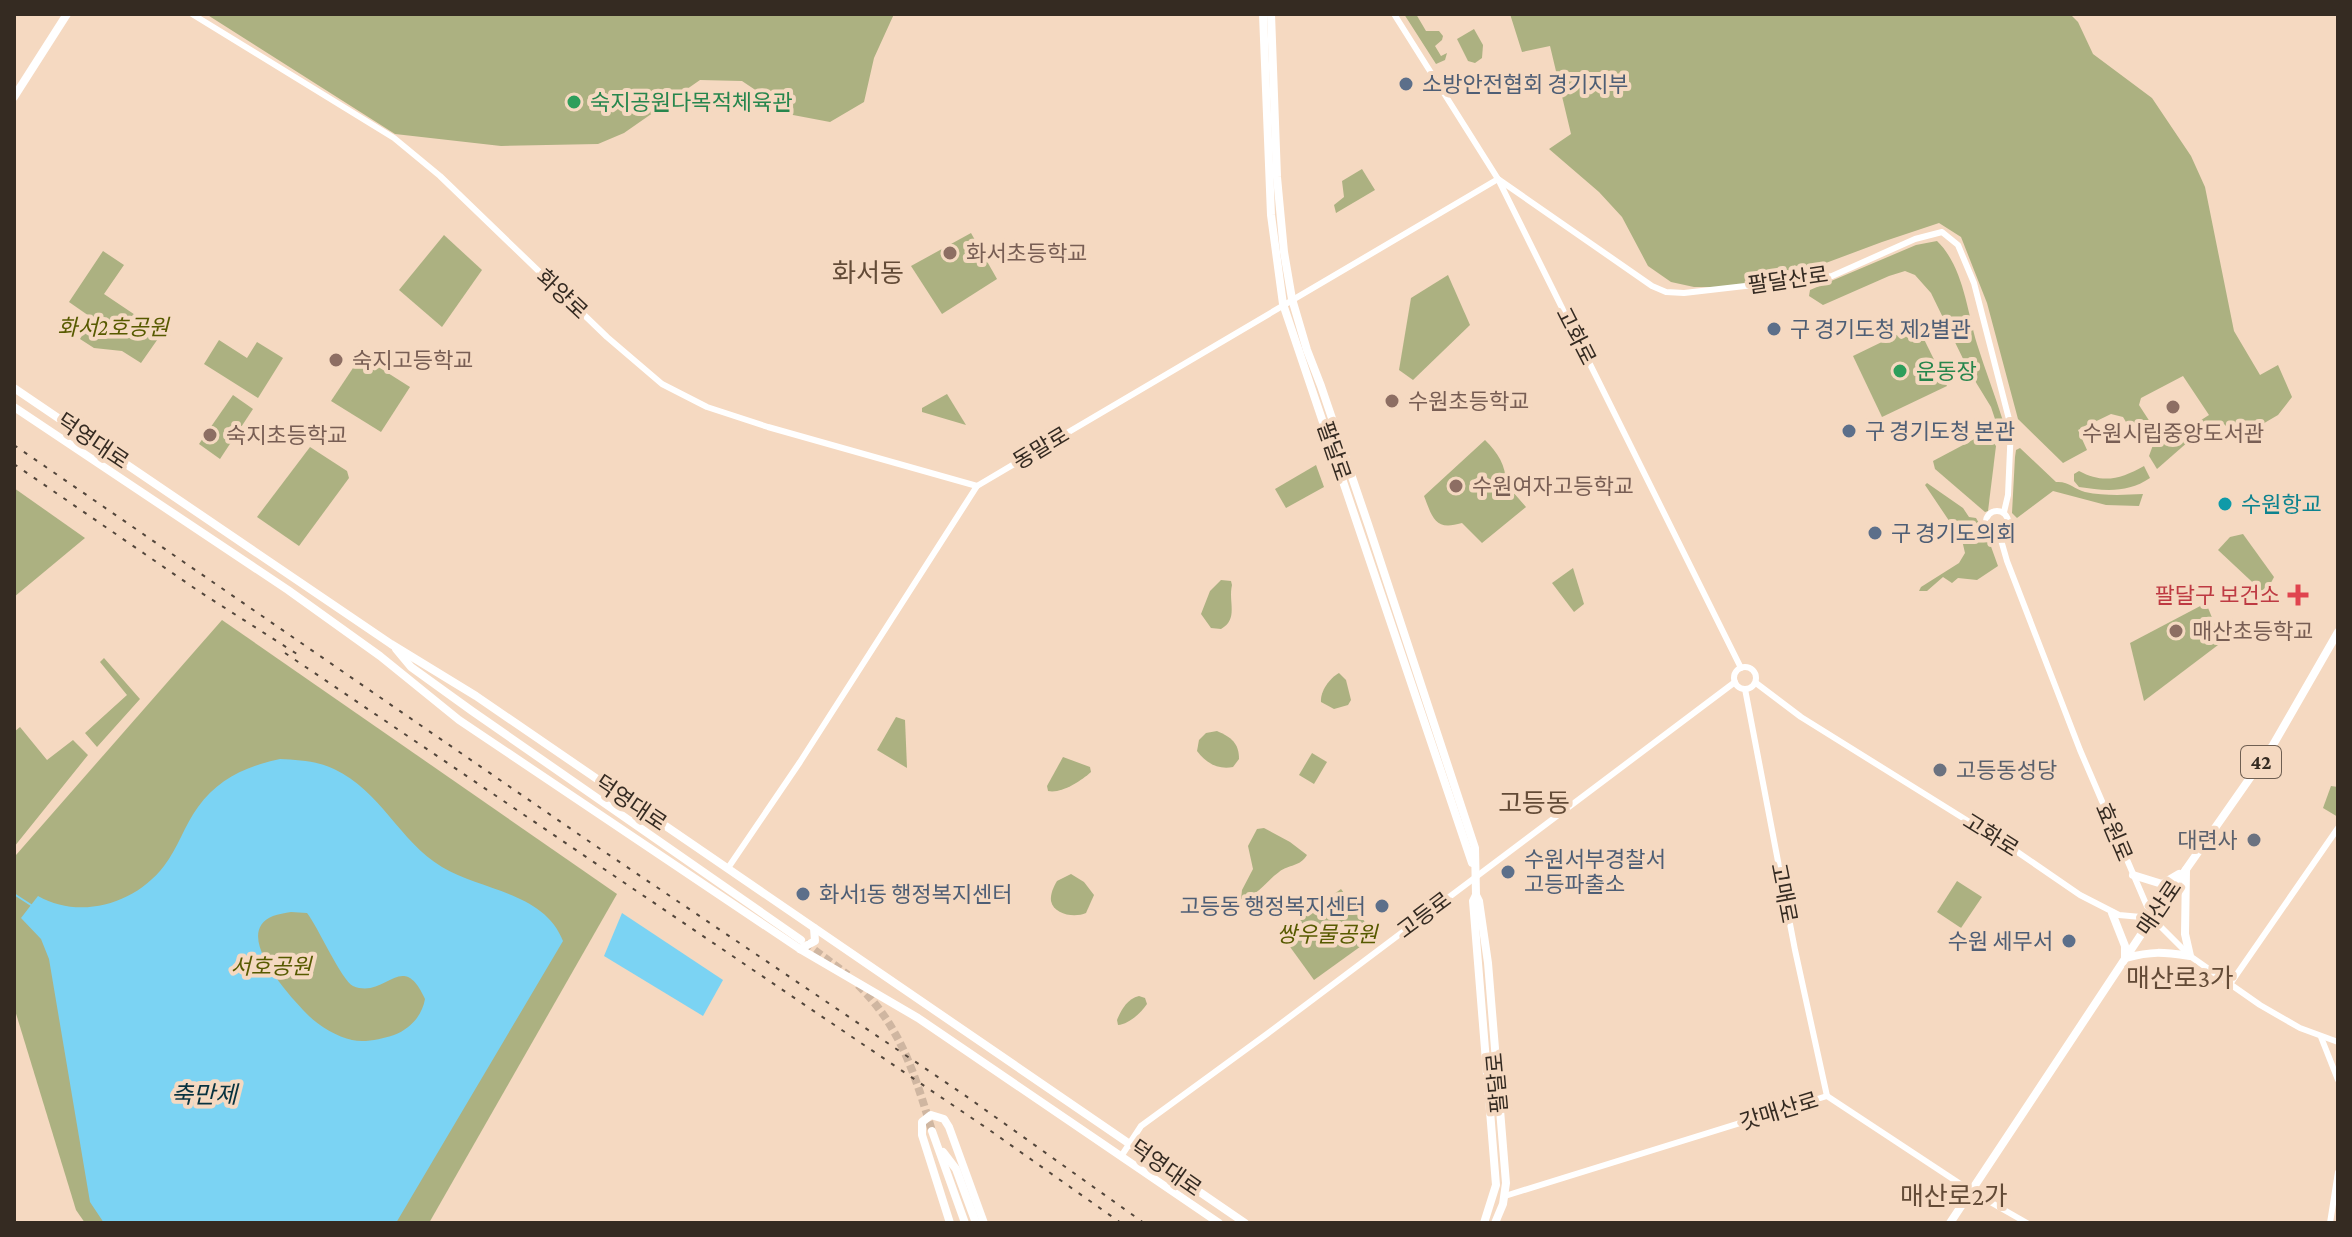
<svg xmlns="http://www.w3.org/2000/svg" width="2352" height="1237" font-family="'Crimson Pro','Noto Sans KR',serif">
	<style>
		.green { fill: #acb181 }
		.water { fill: #7bd3f3; fill-rule: evenodd }
		.lines { fill: none; stroke-linecap: round; stroke-linejoin: round }
		.stream { stroke: #7bd3f3; stroke-width: 2 }
		.major-tunnel { stroke: #cfb6a1; stroke-width: 8; stroke-dasharray: 8 4; stroke-linecap: butt }
		.minor { stroke: #fff; stroke-width: 6 }
		.major { stroke: #fff; stroke-width: 8 }
		.rail { stroke: #53463b; stroke-width: 2; stroke-dasharray: 4 8; stroke-linecap: butt }
		.service-dot { fill: #5c6f8a; stroke: #f5d9c1; stroke-width: 3 }
		.leisure-dot { fill: #2e9e5b; stroke: #f5d9c1; stroke-width: 3 }
		.education-dot { fill: #8d6e63; stroke: #f5d9c1; stroke-width: 3 }
		.culture-dot { fill: #0f9aa8; stroke: #f5d9c1; stroke-width: 3 }
		.health-dot { fill: #e0444e; stroke: #f5d9c1; stroke-width: 3 }
		.worship-dot { fill: #6b7280; stroke: #f5d9c1; stroke-width: 3 }
		.labels { text-anchor: middle; dominant-baseline: central; stroke-width: 8; stroke-linejoin: round; paint-order: stroke }
		.shield { fill: #f5d9c1; stroke: #6f5f52; stroke-width: 2 }
		.shield-label { font-size: 20px; font-weight: bold; fill: #352b22 }
		.service-label { font-size: 22px; fill: #4e5e75; stroke: #f5d9c1; text-anchor: start }
		.leisure-label { font-size: 22px; fill: #27864d; stroke: #f5d9c1; text-anchor: start }
		.education-label { font-size: 22px; fill: #785e54; stroke: #f5d9c1; text-anchor: start }
		.street-label { font-size: 22px; fill: #352b22; stroke: #f5d9c1 }
		.park-label { font-size: 22px; font-style: italic; fill: #575a00; stroke: #f5d9c1 }
		.culture-label { font-size: 22px; fill: #0d838f; stroke: #f5d9c1; text-anchor: start }
		.health-label { font-size: 22px; fill: #be3a42; stroke: #f5d9c1; text-anchor: end }
		.worship-label { font-size: 22px; fill: #5b616d; stroke: #f5d9c1; text-anchor: start }
		.water-label { font-size: 24px; font-style: italic; fill: #07323f; stroke: #f5d9c1 }
		.quarter-label { font-size: 26px; fill: #634b37; stroke: #f5d9c1 }
	</style>
	<rect width="100%" height="100%" fill="#f5d9c1"/>
	<g class="green">
		<path d="M 206,14 L 894,14 L 874,58 L 864,102 L 830,122 L 793,115 L 742,81 L 700,80 L 624,133 L 598,144 L 501,146 L 395,134 Z"/>
		<path d="M 1404,14 L 1416,14 L 1426,31 L 1439,31 L 1443,36 L 1442,40 L 1435,46 L 1441,56 L 1447,53 L 1445,60 L 1436,64 Z"/>
		<path d="M 1510,14 L 2070,14 L 2078,22 L 2093,54 L 2152,98 L 2191,156 L 2205,187 L 2234,331 L 2260,375 L 2278,365 L 2292,397 L 2278,415 L 2242,436 L 2233,433 L 2224,424 L 2199,433 L 2196,429 L 2198,422 L 2209,415 L 2183,376 L 2141,398 L 2139,405 L 2150,422 L 2132,432 L 2123,417 L 2111,414 L 2078,430 L 2087,450 L 2063,463 L 2018,419 L 1987,303 L 1961,237 L 1939,223 L 1882,242 L 1791,276 L 1727,287 L 1694,287 L 1671,282 L 1648,266 L 1622,217 L 1599,192 L 1549,149 L 1571,134 L 1550,46 L 1522,52 Z"/>
		<path d="M 1474,29 L 1483,45 L 1482,58 L 1475,63 L 1468,61 L 1457,39 Z"/>
		<path d="M 1362,169 L 1375,190 L 1336,213 L 1334,205 L 1344,197 L 1342,181 Z"/>
		<path d="M 971,233 L 997,279 L 942,314 L 911,266 Z"/>
		<path d="M 444,235 L 482,270 L 442,327 L 399,290 Z"/>
		<path d="M 1937,241 C 1963,266 1967,310 1977,344 C 1985,370 1995,395 2003,421 L 2003,432 L 1999,431 L 1991,407 L 1969,371 L 1931,293 L 1915,275 L 1905,271 L 1889,276 L 1823,305 L 1809,296 L 1810,290 L 1916,245 Z"/>
		<path d="M 103,251 L 124,265 L 104,294 L 162,333 L 141,363 L 122,351 L 94,348 L 80,339 L 92,318 L 69,302 Z"/>
		<path d="M 1448,275 L 1470,325 L 1413,380 L 1399,370 L 1411,298 Z"/>
		<path d="M 1917,325 L 1947,386 L 1882,417 L 1853,356 Z"/>
		<path d="M 219,340 L 247,358 L 257,342 L 283,358 L 258,398 L 204,364 Z"/>
		<path d="M 361,356 L 410,387 L 381,432 L 331,401 Z"/>
		<path d="M 947,394 L 966,425 L 922,412 L 922,408 Z"/>
		<path d="M 233,395 L 253,409 L 220,459 L 199,444 Z"/>
		<path d="M 2179,428 L 2189,441 L 2157,469 L 2149,456 L 2153,445 Z"/>
		<path d="M 1982,435 L 1990,438 L 1996,446 L 1988,511 L 1985,512 L 1935,469 L 1933,461 Z"/>
		<path d="M 1485,440 C 1498,453 1506,465 1506,484 L 1526,507 L 1482,543 L 1462,523 C 1435,531 1433,519 1424,496 Z"/>
		<path d="M 310,447 L 347,471 L 349,478 L 299,546 L 257,517 Z"/>
		<path d="M 2020,448 L 2056,482 C 2069,481 2074,489 2085,492 C 2104,496 2124,495 2143,494 L 2139,506 L 2106,505 L 2053,491 L 2017,518 L 2012,513 L 2015,457 L 2016,450 Z"/>
		<path d="M 1316,465 L 1324,487 L 1286,508 L 1275,489 Z"/>
		<path d="M 2144,466 L 2150,478 C 2128,493 2105,491 2079,487 L 2074,481 L 2074,474 L 2079,471 C 2103,484 2121,479 2144,466 Z"/>
		<path d="M 1927,483 L 1963,508 L 1969,517 L 1976,518 L 1989,541 L 1998,566 L 1977,580 L 1958,578 L 1952,583 L 1943,577 L 1927,591 L 1919,591 L 1921,587 L 1959,563 L 1965,553 L 1962,540 L 1925,485 Z"/>
		<path d="M 14,488 L 85,538 L 14,597 Z"/>
		<path d="M 2243,534 L 2274,577 L 2265,594 L 2218,550 L 2230,537 Z"/>
		<path d="M 1573,568 L 1584,604 L 1574,612 L 1552,583 Z"/>
		<path d="M 1221,580 L 1231,581 L 1232,585 C 1228,602 1239,619 1221,629 L 1211,628 L 1201,614 L 1210,591 Z"/>
		<path d="M 2206,603 L 2222,642 L 2144,701 L 2130,643 Z"/>
		<path d="M 222,620 L 617,894 L 429,1223 L 85,1223 L 76,1210 L 14,1007 L 14,861 L 16,855 Z"/>
		<path d="M 104,658 L 140,699 L 97,747 L 85,733 L 127,695 L 100,662 Z"/>
		<path d="M 1339,673 L 1346,680 L 1351,700 L 1348,705 L 1334,709 L 1321,702 C 1320,691 1330,678 1339,673 Z"/>
		<path d="M 896,717 L 905,720 L 907,768 L 877,750 Z"/>
		<path d="M 20,727 L 47,760 L 73,740 L 88,755 L 14,847 L 14,732 Z"/>
		<path d="M 1217,731 C 1231,737 1239,743 1239,759 L 1233,767 C 1218,770 1206,763 1197,751 L 1199,740 L 1206,733 Z"/>
		<path d="M 1312,753 L 1327,762 L 1314,784 L 1299,775 Z"/>
		<path d="M 1063,757 L 1090,767 L 1091,772 C 1081,781 1061,794 1048,791 L 1047,786 Z"/>
		<path d="M 2331,786 L 2338,787 L 2338,817 L 2323,808 Z"/>
		<path d="M 1264,828 L 1290,842 L 1307,855 C 1300,867 1289,864 1279,872 C 1265,882 1261,894 1241,899 L 1242,890 L 1253,869 L 1248,846 L 1257,829 Z"/>
		<path d="M 1071,874 L 1084,882 L 1094,895 L 1086,913 C 1075,918 1054,915 1051,901 C 1050,894 1054,886 1057,881 Z"/>
		<path d="M 1957,881 L 1982,897 L 1961,928 L 1937,912 Z"/>
		<path d="M 1341,889 L 1375,936 L 1314,980 L 1280,933 Z"/>
		<path d="M 1139,996 L 1145,998 L 1147,1004 C 1141,1013 1129,1024 1118,1025 L 1117,1020 C 1121,1010 1127,999 1139,996 Z"/>
	</g>
	<g class="water">
		<path d="M 280,759 C 298,760 318,761 334,769 C 381,791 399,841 442,867 C 482,891 544,892 563,941 L 396,1223 L 104,1223 L 90,1202 L 49,959 L 41,939 L 21,918 L 38,896 C 80,920 135,904 164,866 C 178,848 184,826 198,807 C 218,779 247,766 280,759 ZM 291,912 L 307,913 C 318,927 342,981 353,986 C 386,1000 402,948 425,999 C 422,1016 410,1029 394,1035 C 381,1039 365,1043 352,1040 C 338,1037 319,1026 309,1016 C 292,999 230,933 273,916 C 278,914 285,913 291,912 Z"/>
		<path d="M 622,913 L 723,980 L 703,1016 L 604,956 Z"/>
	</g>
	<g class="lines">
		<path class="stream" d="M 14,894 L 31,905"/>
		<g class="major-tunnel">
			<path d="M 805,943 L 848,975"/>
			<path d="M 858,985 C 901,1027 915,1075 932,1131"/>
		</g>
		<g class="minor">
			<path d="M 192,14 L 394,138 L 440,176 L 607,337 L 662,384 L 707,407 L 768,427 L 977,486"/>
			<path d="M 1394,14 L 1498,179 L 1741,668"/>
			<path d="M 1498,179 L 1652,286 L 1666,292 L 1684,293 L 1832,276 L 1915,239 L 1942,232 L 1958,245 L 1974,283 L 2011,427 L 2008,495 L 2004,512"/>
			<circle cx="1997" cy="522" r="11"/>
			<path d="M 1999,533 L 2007,561 L 2080,750 L 2152,918 L 2190,956 L 2260,1005 L 2300,1028 L 2338,1042"/>
			<circle cx="1745" cy="678" r="11"/>
			<path d="M 1756,683 L 1801,717 L 2016,851 L 2080,895 L 2119,915 L 2152,918"/>
			<path d="M 1745,689 L 1795,950 L 1827,1096"/>
			<path d="M 728,868 L 800,762 L 977,486 L 1498,179"/>
			<path d="M 2230,984 L 2338,828"/>
			<path d="M 2321,1037 L 2338,1080"/>
			<path d="M 1827,1096 L 1971,1191 L 2027,1223"/>
			<path d="M 1122,1155 L 1141,1126 L 1267,1034 L 1735,682"/>
			<path d="M 1505,1196 L 1827,1096"/>
			<path d="M 2330,1223 L 2338,1172"/>
		</g>
		<g class="major">
			<path d="M 1263,14 L 1271,215 L 1283,304 L 1472,863"/>
			<path d="M 1271,14 L 1277,177 L 1284,252 L 1292,299 L 1307,350 L 1321,386 L 1369,527 L 1475,848 L 1476,895 L 1473,901 L 1496,1185 L 1484,1223"/>
			<path d="M 14,97 L 67,14"/>
			<path d="M 14,388 L 391,644 L 476,696 L 1245,1223"/>
			<path d="M 14,407 L 288,590 L 380,656 L 459,720 L 800,949 L 918,1018 L 1219,1223"/>
			<path d="M 396,649 L 411,667 L 472,711 L 801,940"/>
			<path d="M 2133,875 L 2162,884 L 2179,874"/>
			<path d="M 1476,895 L 1479,901 L 1488,963 L 1506,1183 L 1503,1204 L 1495,1223"/>
			<path d="M 2112,913 L 2125,946 L 2125,957"/>
			<path d="M 800,949 L 815,941 L 814,928"/>
			<path d="M 2125,958 C 2153,951 2162,952 2190,956 L 2185,934 L 2186,870"/>
			<path d="M 932,1131 L 965,1223"/>
			<path d="M 943,1152 L 956,1169 L 976,1223"/>
			<path d="M 950,1223 L 922,1135 L 922,1122 L 931,1115 L 944,1119 L 949,1127 L 984,1223"/>
			<path d="M 1950,1223 L 2152,918 L 2273,745 L 2338,632"/>
		</g>
		<g class="rail">
			<path d="M 14,445 L 587,840 L 963,1094 L 1144,1223"/>
			<path d="M 14,464 L 200,592 L 297,654"/>
			<path d="M 285,653 L 988,1129 L 1121,1223"/>
		</g>
	</g>
	<g class="service-dot">
		<circle cx="1406" cy="84" r="8"/>
		<circle cx="1774" cy="329" r="8"/>
		<circle cx="1849" cy="431" r="8"/>
		<circle cx="1875" cy="533" r="8"/>
		<circle cx="1508" cy="872" r="8"/>
		<circle cx="803" cy="894" r="8"/>
		<circle cx="1382" cy="906" r="8"/>
		<circle cx="2069" cy="941" r="8"/>
	</g>
	<g class="leisure-dot">
		<circle cx="574" cy="102" r="8"/>
		<circle cx="1900" cy="371" r="8"/>
	</g>
	<g class="education-dot">
		<circle cx="950" cy="253" r="8"/>
		<circle cx="336" cy="360" r="8"/>
		<circle cx="1392" cy="401" r="8"/>
		<circle cx="2173" cy="407" r="8"/>
		<circle cx="210" cy="435" r="8"/>
		<circle cx="1456" cy="486" r="8"/>
		<circle cx="2176" cy="631" r="8"/>
	</g>
	<circle class="culture-dot" cx="2225" cy="504" r="8"/>
	<path class="health-dot" d="M2294 583h8v8h8v8h-8v8h-8v-8h-8v-8h8z"/>
	<g class="worship-dot">
		<circle cx="1940" cy="770" r="8"/>
		<circle cx="2254" cy="840" r="8"/>
	</g>
	<g class="labels">
		<rect class="shield" x="2241" y="746" width="40" height="32" rx="6"/>
		<g class="shield-label">
			<text x="2261" y="762">42</text>
		</g>
		<g class="service-label">
			<text x="1422" y="84">소방안전협회 경기지부</text>
			<text x="1790" y="329">구 경기도청 제2별관</text>
			<text x="1865" y="431">구 경기도청 본관</text>
			<text x="1891" y="533">구 경기도의회</text>
			<text x="1524" y="859">수원서부경찰서<tspan x="1524" dy="25">고등파출소</tspan></text>
			<text x="819" y="894">화서1동 행정복지센터</text>
			<text x="1366" y="906" text-anchor="end">고등동 행정복지센터</text>
			<text x="2053" y="941" text-anchor="end">수원 세무서</text>
		</g>
		<g class="leisure-label">
			<text x="590" y="102">숙지공원다목적체육관</text>
			<text x="1916" y="371">운동장</text>
		</g>
		<g class="education-label">
			<text x="966" y="253">화서초등학교</text>
			<text x="352" y="360">숙지고등학교</text>
			<text x="1408" y="401">수원초등학교</text>
			<text x="2173" y="433" text-anchor="middle">수원시립중앙도서관</text>
			<text x="226" y="435">숙지초등학교</text>
			<text x="1472" y="486">수원여자고등학교</text>
			<text x="2192" y="631">매산초등학교</text>
		</g>
		<g class="street-label">
			<text transform="translate(1788 280) rotate(-8)">팔달산로</text>
			<text transform="translate(562 294) rotate(43)">화양로</text>
			<text transform="translate(1576 336) rotate(63)">고화로</text>
			<text transform="translate(93 441) rotate(34)">덕영대로</text>
			<text transform="translate(1041 448) rotate(-31)">동말로</text>
			<text transform="translate(1334 451) rotate(71)">팔달로</text>
			<text transform="translate(631 803) rotate(34)">덕영대로</text>
			<text transform="translate(2114 832) rotate(67)">효원로</text>
			<text transform="translate(1991 835) rotate(32)">고화로</text>
			<text transform="translate(1784 893) rotate(79)">고매로</text>
			<text transform="translate(2159 908) rotate(-56)">매산로</text>
			<text transform="translate(1424 915) rotate(-37)">고등로</text>
			<text transform="translate(1497 1083) rotate(-95)">팔달로</text>
			<text transform="translate(1779 1111) rotate(-17)">갓매산로</text>
			<text transform="translate(1166 1168) rotate(35)">덕영대로</text>
		</g>
		<g class="park-label">
			<text x="113" y="327">화서2호공원</text>
			<text x="1327" y="934">쌍우물공원</text>
			<text x="271" y="966">서호공원</text>
		</g>
		<g class="culture-label">
			<text x="2241" y="504">수원항교</text>
		</g>
		<g class="health-label">
			<text x="2280" y="595">팔달구 보건소</text>
		</g>
		<g class="worship-label">
			<text x="1956" y="770">고등동성당</text>
			<text x="2238" y="840" text-anchor="end">대련사</text>
		</g>
		<g class="water-label">
			<text x="204" y="1094">축만제</text>
		</g>
		<g class="quarter-label">
			<text x="868" y="273">화서동</text>
			<text x="1534" y="803">고등동</text>
			<text x="2180" y="978">매산로3가</text>
			<text x="1954" y="1196">매산로2가</text>
		</g>
	</g>
	<rect width="2352" height="1237" fill="none" stroke="#352b22" stroke-width="32"/>
</svg>
